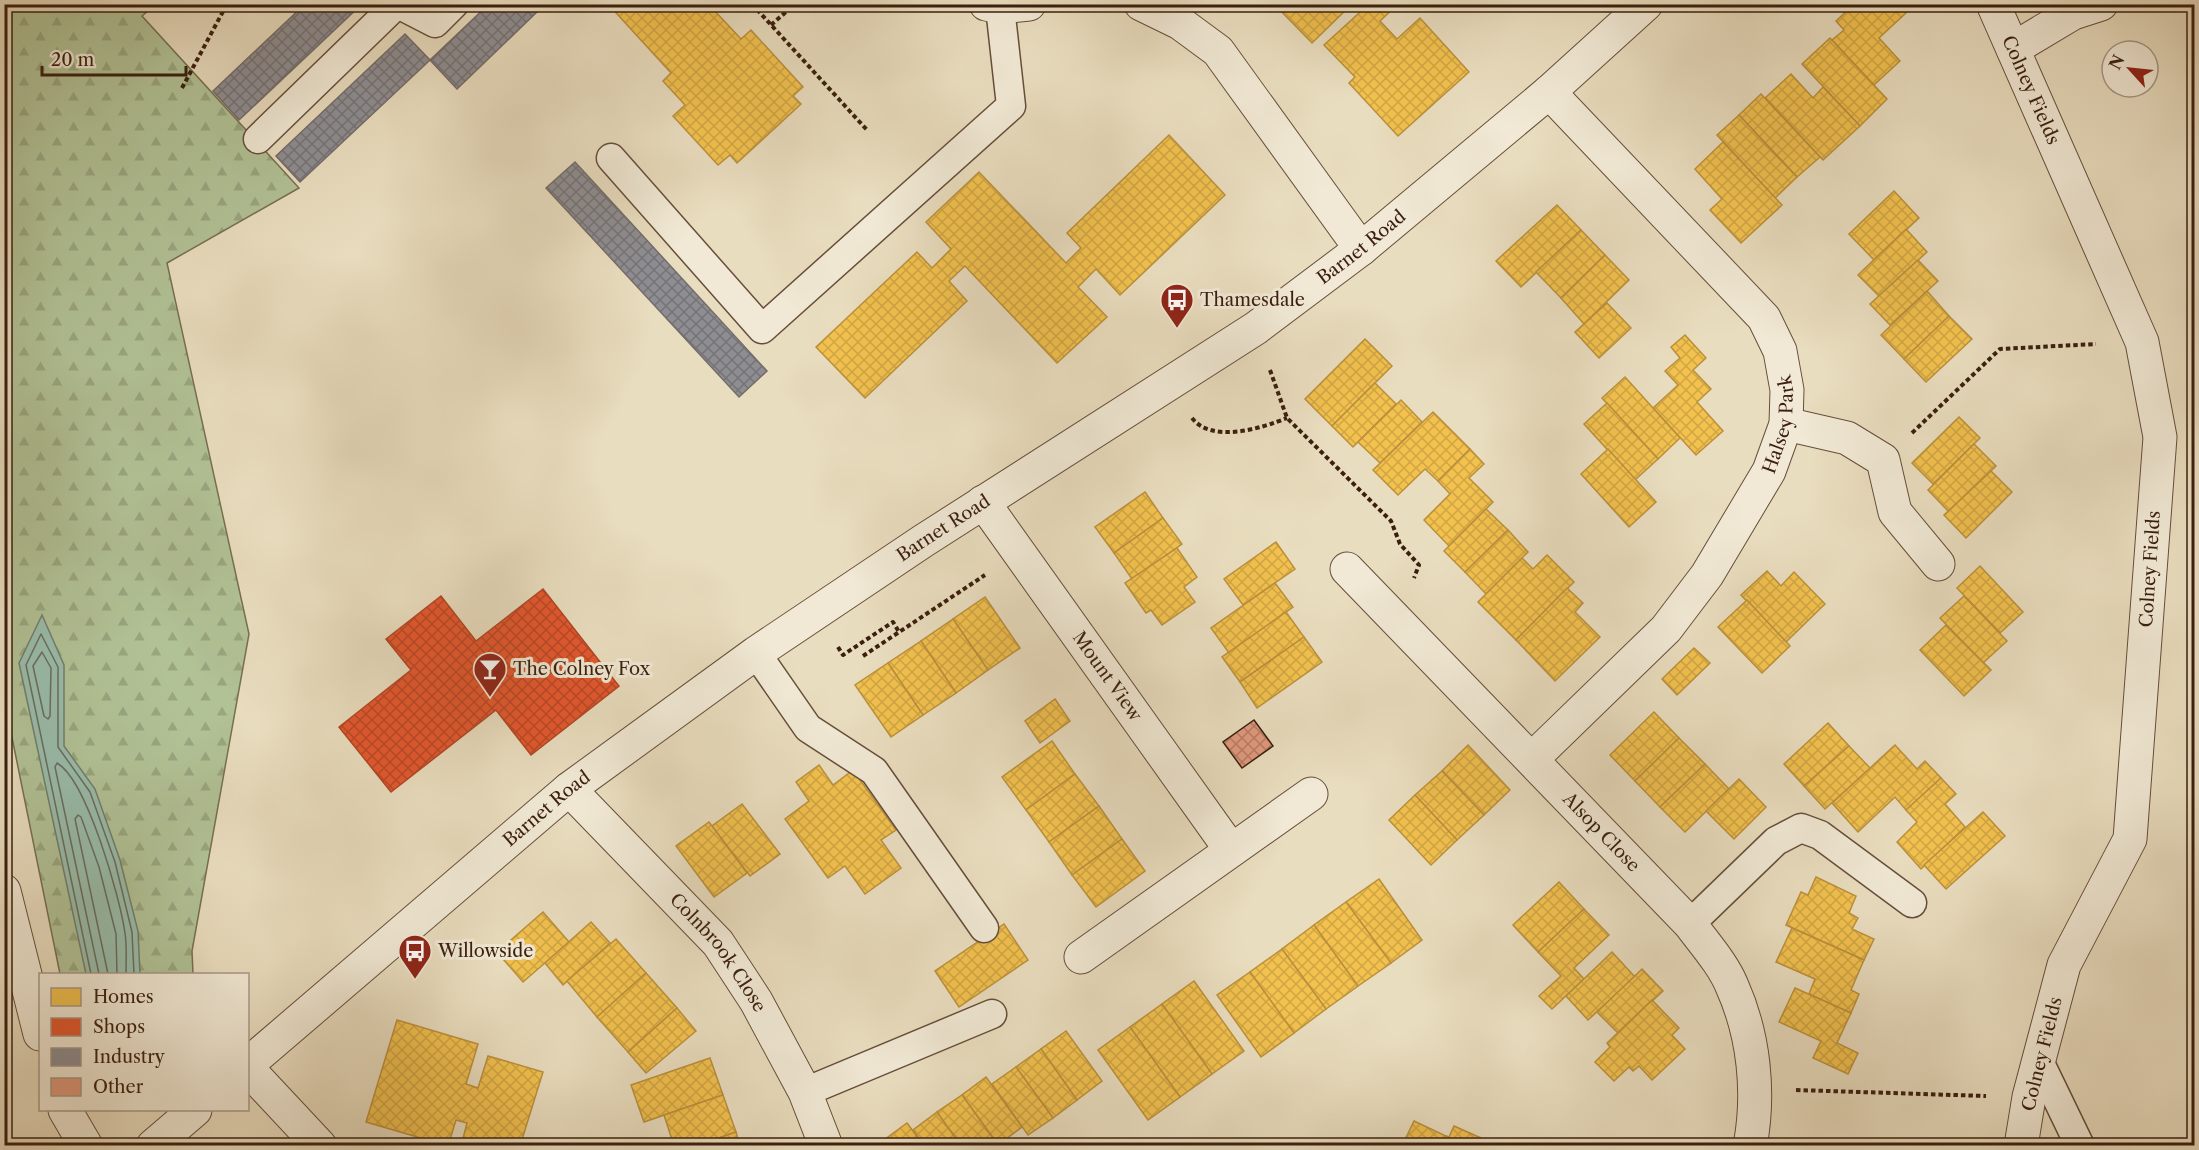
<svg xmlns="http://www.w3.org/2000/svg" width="2199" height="1150" font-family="'Libre Caslon Text',serif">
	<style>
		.forest { fill: url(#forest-firs); stroke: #767052; stroke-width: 1.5 }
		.water { fill: #99bdac; stroke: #737e6d; stroke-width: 1.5 }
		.homes { fill: url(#homes-cross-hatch); stroke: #bb903b; stroke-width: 1.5 }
		.shops { fill: url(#shops-cross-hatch); stroke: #b14625; stroke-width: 1.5 }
		.industry { fill: url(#industry-cross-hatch); stroke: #746c6b; stroke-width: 1.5 }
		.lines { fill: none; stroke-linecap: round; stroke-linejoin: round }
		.shore { stroke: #6a6e5e; stroke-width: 1.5 }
		.building { fill: url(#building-cross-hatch); stroke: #3a1f0f; stroke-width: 1.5 }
		.service-casing { stroke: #664e3b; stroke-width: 31 }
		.minor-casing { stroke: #664e3b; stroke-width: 35 }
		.tertiary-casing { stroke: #664e3b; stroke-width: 35 }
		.path { stroke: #3a1f0f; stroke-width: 4; stroke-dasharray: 4.5 3; stroke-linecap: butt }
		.service { stroke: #f1e9d5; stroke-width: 28 }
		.minor { stroke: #f1e9d5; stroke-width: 33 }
		.tertiary { stroke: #f1e9d5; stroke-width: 33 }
		.labels { text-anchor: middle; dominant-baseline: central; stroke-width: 6; stroke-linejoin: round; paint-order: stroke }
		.street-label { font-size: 18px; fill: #3a1f0f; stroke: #f1e9d5 }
		.poi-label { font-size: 18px; fill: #3a1f0f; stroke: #f1e9d5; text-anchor: start }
	</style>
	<defs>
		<pattern id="forest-firs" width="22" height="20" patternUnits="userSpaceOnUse" patternTransform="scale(1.5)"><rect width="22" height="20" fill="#b1c296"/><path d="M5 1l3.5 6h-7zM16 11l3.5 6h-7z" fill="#99a680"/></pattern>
		<pattern id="homes-cross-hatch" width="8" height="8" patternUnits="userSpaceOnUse" patternTransform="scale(1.5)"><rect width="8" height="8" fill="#f2c14e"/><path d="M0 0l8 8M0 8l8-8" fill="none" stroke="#d0a543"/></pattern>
		<pattern id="shops-cross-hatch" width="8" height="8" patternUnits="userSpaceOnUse" patternTransform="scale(1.5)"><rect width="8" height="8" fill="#e4572e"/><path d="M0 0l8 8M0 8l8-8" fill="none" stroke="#ba4726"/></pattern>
		<pattern id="industry-cross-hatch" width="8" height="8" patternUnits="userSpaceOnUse" patternTransform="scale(1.5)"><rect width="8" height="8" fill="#8d8d92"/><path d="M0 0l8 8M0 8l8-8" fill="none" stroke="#747376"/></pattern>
		<pattern id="building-cross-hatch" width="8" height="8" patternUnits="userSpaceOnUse" patternTransform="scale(1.5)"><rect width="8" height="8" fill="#e1997d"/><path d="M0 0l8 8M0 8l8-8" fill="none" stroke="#b77c65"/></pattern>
	</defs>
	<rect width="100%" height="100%" fill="#e9ddbf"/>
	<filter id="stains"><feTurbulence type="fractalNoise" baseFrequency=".00333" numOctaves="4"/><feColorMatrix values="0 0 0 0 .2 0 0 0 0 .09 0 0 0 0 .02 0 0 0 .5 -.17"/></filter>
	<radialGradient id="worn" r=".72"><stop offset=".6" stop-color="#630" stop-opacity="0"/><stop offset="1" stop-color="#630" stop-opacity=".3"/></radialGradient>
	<path class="forest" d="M 4,5 L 155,5 L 142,16 L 299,188 L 167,263 L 249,634 L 192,951 L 193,974 L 60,974 L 5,703 Z"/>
	<path class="water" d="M 42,615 L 64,665 L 64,746 L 95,789 L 120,860 L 138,931 L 140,974 L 86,974 L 19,663 Z"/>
	<g class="homes">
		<path d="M 608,4 L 718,4 L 713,9 L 741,39 L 751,30 L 803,87 L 793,96 L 801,104 L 737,163 L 730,155 L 718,165 L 673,116 L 685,105 L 663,81 L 671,73 Z"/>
		<path d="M 1274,4 L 1352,4 L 1312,43 Z"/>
		<path d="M 1369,4 L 1398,4 L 1380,21 L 1397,39 L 1420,18 L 1469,72 L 1398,136 L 1349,83 L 1355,77 L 1324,45 Z"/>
		<path d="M 1854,4 L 1899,4 L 1906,13 L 1879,38 L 1900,61 L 1874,85 L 1832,40 L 1844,30 L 1836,21 Z"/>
		<path d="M 1830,38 L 1887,99 L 1860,126 L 1802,64 Z"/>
		<path d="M 1791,74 L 1813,98 L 1823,87 L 1860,126 L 1823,160 L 1765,98 Z"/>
		<path d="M 1761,94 L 1820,157 L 1797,177 L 1739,115 Z"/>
		<path d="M 1739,115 L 1797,177 L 1775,198 L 1717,135 Z"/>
		<path d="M 1169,135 L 1225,195 L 1120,295 L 1096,269 L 1078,287 L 1107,317 L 1057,363 L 965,266 L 949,281 L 967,301 L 865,398 L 816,347 L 917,252 L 932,268 L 951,249 L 926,222 L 979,172 L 1066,263 L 1081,248 L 1067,233 Z"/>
		<path d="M 1723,142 L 1782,205 L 1741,243 L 1710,210 L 1722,199 L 1695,169 Z"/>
		<path d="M 1894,191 L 1919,218 L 1874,260 L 1849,234 Z"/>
		<path d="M 1557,205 L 1581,230 L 1521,287 L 1496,261 Z"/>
		<path d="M 1906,229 L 1927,252 L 1879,296 L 1858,275 Z"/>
		<path d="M 1581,230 L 1605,255 L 1561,298 L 1536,272 Z"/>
		<path d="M 1605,255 L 1629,280 L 1584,324 L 1561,298 Z"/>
		<path d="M 1918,260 L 1938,281 L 1890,325 L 1870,304 Z"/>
		<path d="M 1927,291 L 1949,316 L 1904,359 L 1881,335 Z"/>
		<path d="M 1607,303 L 1631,328 L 1599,358 L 1575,332 Z"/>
		<path d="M 1949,316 L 1972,339 L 1926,382 L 1904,359 Z"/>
		<path d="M 1685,335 L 1706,358 L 1693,370 L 1711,389 L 1697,402 L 1723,431 L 1696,455 L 1653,408 L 1678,385 L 1665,371 L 1680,358 L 1671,347 Z"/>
		<path d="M 1365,339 L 1392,366 L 1332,426 L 1305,399 Z"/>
		<path d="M 1625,377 L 1680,438 L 1658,459 L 1602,398 Z"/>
		<path d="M 1375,383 L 1396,404 L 1353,447 L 1332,426 Z"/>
		<path d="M 1401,400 L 1422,422 L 1380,463 L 1358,442 Z"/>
		<path d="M 1607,403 L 1658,459 L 1635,480 L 1584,424 Z"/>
		<path d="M 1433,412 L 1470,449 L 1438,481 L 1425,469 L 1398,495 L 1373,470 Z"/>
		<path d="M 1959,417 L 1980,438 L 1933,484 L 1912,463 Z"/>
		<path d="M 1974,444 L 1996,466 L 1949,512 L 1928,490 Z"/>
		<path d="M 1470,449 L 1484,464 L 1469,478 L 1493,502 L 1449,546 L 1424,520 L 1450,494 L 1438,481 Z"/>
		<path d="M 1608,449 L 1656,502 L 1629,527 L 1581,474 Z"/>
		<path d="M 1991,471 L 2012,492 L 1966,538 L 1944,515 Z"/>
		<path d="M 1145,492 L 1163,518 L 1114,553 L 1095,527 Z"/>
		<path d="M 1486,509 L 1508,530 L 1465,572 L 1444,551 Z"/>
		<path d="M 1163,518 L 1182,544 L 1132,579 L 1114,553 Z"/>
		<path d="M 1508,530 L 1528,552 L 1486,594 L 1465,572 Z"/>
		<path d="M 1276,542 L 1295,569 L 1243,605 L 1224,579 Z"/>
		<path d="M 1177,548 L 1197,577 L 1184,587 L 1195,602 L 1162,625 L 1151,610 L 1146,613 L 1125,583 Z"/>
		<path d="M 1547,555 L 1574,582 L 1516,640 L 1478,602 L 1522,558 L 1533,569 Z"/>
		<path d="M 1980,566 L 2023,612 L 2000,633 L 1957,588 Z"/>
		<path d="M 1767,571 L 1781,586 L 1794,572 L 1825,604 L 1786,642 L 1741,595 Z"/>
		<path d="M 1275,583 L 1293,607 L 1229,653 L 1211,628 Z"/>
		<path d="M 1567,588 L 1583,603 L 1575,612 L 1600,637 L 1555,681 L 1516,640 Z"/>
		<path d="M 1964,596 L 2007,641 L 1983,663 L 1940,618 Z"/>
		<path d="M 985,597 L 1020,648 L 988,670 L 953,619 Z"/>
		<path d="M 1747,600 L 1790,646 L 1762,673 L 1718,627 Z"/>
		<path d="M 1286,612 L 1304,637 L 1240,682 L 1222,657 Z"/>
		<path d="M 953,619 L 988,670 L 956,693 L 921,641 Z"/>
		<path d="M 1946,625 L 1991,670 L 1964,696 L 1920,650 Z"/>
		<path d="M 1304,637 L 1322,662 L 1257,708 L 1240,682 Z"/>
		<path d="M 921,641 L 956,693 L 923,715 L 888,663 Z"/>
		<path d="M 1694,648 L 1710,663 L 1677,695 L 1662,679 Z"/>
		<path d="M 888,663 L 923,715 L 891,737 L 855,685 Z"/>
		<path d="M 1055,699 L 1070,721 L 1040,743 L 1025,721 Z"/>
		<path d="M 1654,712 L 1679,738 L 1635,781 L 1610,755 Z"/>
		<path d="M 1828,723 L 1849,746 L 1804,786 L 1784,764 Z"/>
		<path d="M 1679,738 L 1705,764 L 1660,807 L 1635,781 Z"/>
		<path d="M 1052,741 L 1075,774 L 1026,810 L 1002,777 Z"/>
		<path d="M 1468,745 L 1510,790 L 1484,815 L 1442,771 Z"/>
		<path d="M 1895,745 L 1917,769 L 1925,761 L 1941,778 L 1906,810 L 1895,797 L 1858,832 L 1832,803 Z"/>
		<path d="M 1849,746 L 1870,768 L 1825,809 L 1804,786 Z"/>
		<path d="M 1705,764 L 1729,789 L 1685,832 L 1660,807 Z"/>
		<path d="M 819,765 L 833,785 L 853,770 L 896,830 L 881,840 L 901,868 L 865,894 L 845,866 L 828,878 L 785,819 L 809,801 L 796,782 Z"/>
		<path d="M 1442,771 L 1484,815 L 1457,840 L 1415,795 Z"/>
		<path d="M 1075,774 L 1099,806 L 1049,842 L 1026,810 Z"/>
		<path d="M 1941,778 L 1956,794 L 1945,804 L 1965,827 L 1921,869 L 1897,842 L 1917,822 L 1906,810 Z"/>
		<path d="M 1739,779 L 1766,807 L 1734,839 L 1706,811 Z"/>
		<path d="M 1415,795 L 1457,840 L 1431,865 L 1389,820 Z"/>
		<path d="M 742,804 L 780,854 L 750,876 L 712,826 Z"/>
		<path d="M 1099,806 L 1122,839 L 1072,875 L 1049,842 Z"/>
		<path d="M 1983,812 L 2005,836 L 1946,889 L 1924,865 Z"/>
		<path d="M 709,822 L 747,873 L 714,897 L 676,846 Z"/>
		<path d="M 1122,839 L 1145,871 L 1096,907 L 1072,875 Z"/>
		<path d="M 1816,877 L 1856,896 L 1849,913 L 1858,918 L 1852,929 L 1874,939 L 1864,960 L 1786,925 L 1801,892 L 1808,895 Z"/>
		<path d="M 1379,879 L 1422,940 L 1391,963 L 1346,902 Z"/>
		<path d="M 1559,882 L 1584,909 L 1538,952 L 1513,925 Z"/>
		<path d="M 1346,902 L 1391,963 L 1358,986 L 1314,925 Z"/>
		<path d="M 1584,909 L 1609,935 L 1574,968 L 1584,979 L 1552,1009 L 1539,996 L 1561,976 L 1538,952 Z"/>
		<path d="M 543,912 L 569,942 L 523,982 L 497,952 Z"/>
		<path d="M 591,922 L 610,943 L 563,985 L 545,963 Z"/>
		<path d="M 1004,924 L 1028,960 L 959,1007 L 935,971 Z"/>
		<path d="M 1314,925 L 1358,986 L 1326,1009 L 1282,949 Z"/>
		<path d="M 1792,928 L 1864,960 L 1851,990 L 1859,994 L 1851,1013 L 1809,994 L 1815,979 L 1776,962 Z"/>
		<path d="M 616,939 L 646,973 L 597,1017 L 567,981 Z"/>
		<path d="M 1282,949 L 1326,1009 L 1294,1033 L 1250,972 Z"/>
		<path d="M 1612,952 L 1635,977 L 1588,1020 L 1566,996 Z"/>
		<path d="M 1642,969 L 1663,991 L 1618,1033 L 1597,1012 Z"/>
		<path d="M 1250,972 L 1294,1033 L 1261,1057 L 1217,995 Z"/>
		<path d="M 646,973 L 677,1008 L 628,1052 L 597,1017 Z"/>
		<path d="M 1194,981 L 1244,1051 L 1212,1074 L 1162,1004 Z"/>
		<path d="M 1795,988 L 1851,1013 L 1837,1043 L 1858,1053 L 1848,1074 L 1813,1058 L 1821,1041 L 1779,1022 Z"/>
		<path d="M 1652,1000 L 1679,1028 L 1672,1035 L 1685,1049 L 1652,1080 L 1639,1066 L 1633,1071 L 1629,1067 L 1614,1081 L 1595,1062 L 1610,1047 L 1607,1043 Z"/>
		<path d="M 1162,1004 L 1212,1074 L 1180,1097 L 1130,1027 Z"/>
		<path d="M 677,1008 L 696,1031 L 646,1073 L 628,1052 Z"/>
		<path d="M 397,1020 L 478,1044 L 466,1084 L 478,1088 L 488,1056 L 543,1072 L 520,1146 L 461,1146 L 467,1123 L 456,1120 L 448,1146 L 366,1122 Z"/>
		<path d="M 1130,1027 L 1180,1097 L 1148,1120 L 1098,1050 Z"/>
		<path d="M 1066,1031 L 1102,1081 L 1077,1100 L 1041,1049 Z"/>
		<path d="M 1041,1049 L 1077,1100 L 1053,1118 L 1016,1067 Z"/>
		<path d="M 710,1058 L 723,1095 L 644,1122 L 631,1085 Z"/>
		<path d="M 1016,1067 L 1053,1118 L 1028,1135 L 992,1084 Z"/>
		<path d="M 986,1077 L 1022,1127 L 998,1145 L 962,1095 Z"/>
		<path d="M 723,1095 L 736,1132 L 696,1146 L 674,1146 L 664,1115 Z"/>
		<path d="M 962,1095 L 998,1145 L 997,1146 L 961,1146 L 937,1112 Z"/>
		<path d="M 937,1112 L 961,1146 L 924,1146 L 913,1130 Z"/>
		<path d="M 1414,1121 L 1446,1136 L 1441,1146 L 1402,1146 Z"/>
		<path d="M 907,1123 L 924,1146 L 888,1146 L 884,1140 Z"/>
		<path d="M 1454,1126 L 1481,1138 L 1478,1146 L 1441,1146 L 1446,1136 L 1449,1137 Z"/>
		<path d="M 736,1132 L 740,1146 L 696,1146 Z"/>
	</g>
	<path class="shops" d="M 543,589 L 619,686 L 531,755 L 496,710 L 391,792 L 339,727 L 411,670 L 386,639 L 441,596 L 476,641 Z"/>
	<g class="industry">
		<path d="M 305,4 L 362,4 L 239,120 L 213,91 Z"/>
		<path d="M 489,4 L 530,4 L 537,12 L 457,89 L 430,60 Z"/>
		<path d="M 405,34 L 430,60 L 300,182 L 276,156 Z"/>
		<path d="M 575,162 L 767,371 L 739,397 L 546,188 Z"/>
	</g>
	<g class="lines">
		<g class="shore">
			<path d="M 42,652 L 51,668 L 50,716 L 48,719 L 44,716 L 33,666 Z"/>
			<path d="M 91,974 L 26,665 L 41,634 L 58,667 L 58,747 L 90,792 L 115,862 L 132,932 L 134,974"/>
			<path d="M 99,974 L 55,767 L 57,763 C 87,780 120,898 125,933 C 127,946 126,961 126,974"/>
			<path d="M 108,974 L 75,819 L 78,815 L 81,817 L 99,867 L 116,934 L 117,974"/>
		</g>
	</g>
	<path class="building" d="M 1254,720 L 1273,746 L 1242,768 L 1223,742 Z"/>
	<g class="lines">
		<g class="service-casing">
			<g id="service">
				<path d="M 398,4 L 435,23 L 454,4"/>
				<path d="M 258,139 L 397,4"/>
				<path d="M 611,158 L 762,329 L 1011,106 L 1000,7"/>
				<path d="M 756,653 L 808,728 L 874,771 L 984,928"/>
				<path d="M 1690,924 L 1776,841 L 1801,828 L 1820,835 L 1912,903"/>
				<path d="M 2038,1059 L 2080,1146"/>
				<path d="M 805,1092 L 992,1014"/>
			</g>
		</g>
		<g class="minor-casing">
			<g id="minor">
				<path d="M 986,4 L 1000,7 L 1029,4"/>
				<path d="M 1141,4 L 1180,23 L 1218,51 L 1361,249"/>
				<path id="s1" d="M 1993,4 L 2142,342 L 2160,437 L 2130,839 L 2064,965 L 2029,1097 L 2021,1146"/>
				<path d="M 2013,49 L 2073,13 L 2101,4"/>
				<path d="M 1786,424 L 1847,438 L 1883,460 L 1895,512 L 1938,564"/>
				<path id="s2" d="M 983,502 L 1231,850"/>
				<path id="s3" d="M 1347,569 L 1690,924 C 1704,943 1723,964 1732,986 C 1754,1035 1760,1093 1750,1146"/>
				<path id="s4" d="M 1532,759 L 1666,629 L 1707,575 L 1769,471 L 1786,424 L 1787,390 L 1780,351 L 1764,318 L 1549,92"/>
				<path id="s5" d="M 569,789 L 718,943 L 756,1001 L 805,1092 L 826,1146"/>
				<path d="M 4,891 L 40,1034"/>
				<path d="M 1081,957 L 1311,794"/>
				<path d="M 248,1069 L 320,1146"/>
				<path d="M 65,1110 L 86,1146"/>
			</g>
		</g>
		<g class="tertiary-casing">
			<g id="tertiary">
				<path id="s6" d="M 248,1064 L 569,789 L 756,653 L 923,541 L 1256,328 L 1361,249 L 1549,92 L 1646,4"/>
				<path d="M 153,1146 L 195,1110"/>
			</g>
		</g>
		<g class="path">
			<path d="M 752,4 L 867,130"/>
			<path d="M 771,25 L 795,4"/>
			<path d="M 182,88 L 227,4"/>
			<path d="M 1270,370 L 1287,418 L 1391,521 L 1400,544 L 1419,565 L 1414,578"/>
			<path d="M 1192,418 C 1212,444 1262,428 1287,418"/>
			<path d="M 1912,433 L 2000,349 L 2096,344"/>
			<path d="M 838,647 L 843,655 L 893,622 L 899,632"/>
			<path d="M 863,656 L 985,575"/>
			<path d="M 1796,1090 L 1986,1096"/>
		</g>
		<use href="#service" class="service"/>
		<use href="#minor" class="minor"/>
		<use href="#tertiary" class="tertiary"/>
	</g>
	<defs>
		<g id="bus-pin" transform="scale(1.725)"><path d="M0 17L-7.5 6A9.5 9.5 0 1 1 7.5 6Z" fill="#8f2418" stroke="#f1e9d5"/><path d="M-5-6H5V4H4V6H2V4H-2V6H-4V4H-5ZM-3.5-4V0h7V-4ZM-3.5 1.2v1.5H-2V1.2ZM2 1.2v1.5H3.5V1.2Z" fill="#fff"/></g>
		<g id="bar-pin" transform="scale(1.725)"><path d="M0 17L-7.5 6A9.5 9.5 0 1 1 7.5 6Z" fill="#8f2418" stroke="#f1e9d5"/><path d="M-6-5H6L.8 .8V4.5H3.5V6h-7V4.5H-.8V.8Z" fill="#fff"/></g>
	</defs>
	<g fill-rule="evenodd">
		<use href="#bus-pin" x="1177" y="300"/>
		<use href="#bar-pin" x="490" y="669"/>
		<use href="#bus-pin" x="415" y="951"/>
	</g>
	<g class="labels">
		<g class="street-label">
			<text stroke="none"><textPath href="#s1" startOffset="94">Colney Fields</textPath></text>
			<text stroke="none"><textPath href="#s6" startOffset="1383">Barnet Road</textPath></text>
			<text stroke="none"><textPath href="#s4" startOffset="424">Halsey Park</textPath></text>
			<text stroke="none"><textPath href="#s6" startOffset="879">Barnet Road</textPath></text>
			<text transform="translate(2150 569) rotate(-86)">Colney Fields</text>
			<text stroke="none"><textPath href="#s2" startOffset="214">Mount View</textPath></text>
			<text stroke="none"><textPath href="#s6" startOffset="393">Barnet Road</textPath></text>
			<text stroke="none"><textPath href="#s3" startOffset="366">Alsop Close</textPath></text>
			<text stroke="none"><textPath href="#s5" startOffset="222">Colnbrook Close</textPath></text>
			<text transform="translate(2042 1054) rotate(-76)">Colney Fields</text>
		</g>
		<g class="poi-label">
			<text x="1200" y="300">Thamesdale</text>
			<text x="513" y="669">The Colney Fox</text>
			<text x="438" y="951">Willowside</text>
		</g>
	</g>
	<rect width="2199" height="1150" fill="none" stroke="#e9ddbf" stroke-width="24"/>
	<rect x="6" y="6" width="2187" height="1138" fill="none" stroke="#3a1f0f" stroke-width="3"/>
	<rect x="12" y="12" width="2175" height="1126" fill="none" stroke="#3a1f0f" stroke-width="1.5"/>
	<rect x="39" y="973" width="210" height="138" fill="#f1e9d5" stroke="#a89886" stroke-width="1.5"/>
	<rect x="51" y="988" width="30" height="18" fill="#f2c14e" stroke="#a89886" stroke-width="1.5"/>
	<text x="93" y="1003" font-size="18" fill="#3a1f0f">Homes</text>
	<rect x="51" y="1018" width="30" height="18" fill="#e4572e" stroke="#a89886" stroke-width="1.5"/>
	<text x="93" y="1033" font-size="18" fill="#3a1f0f">Shops</text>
	<rect x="51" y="1048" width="30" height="18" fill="#8d8d92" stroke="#a89886" stroke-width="1.5"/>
	<text x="93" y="1063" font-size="18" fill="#3a1f0f">Industry</text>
	<rect x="51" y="1078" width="30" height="18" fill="#e1997d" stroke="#a89886" stroke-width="1.5"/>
	<text x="93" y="1093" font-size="18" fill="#3a1f0f">Other</text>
	<g transform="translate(2130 69) rotate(297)"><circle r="28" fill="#f1e9d5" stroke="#a89886" stroke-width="1.5"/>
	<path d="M0-4.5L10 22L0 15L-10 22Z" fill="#8f2418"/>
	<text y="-9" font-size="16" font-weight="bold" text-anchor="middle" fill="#3a1f0f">N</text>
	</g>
	<path d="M42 66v9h144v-9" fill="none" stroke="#3a1f0f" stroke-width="3"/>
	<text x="51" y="66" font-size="18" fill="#3a1f0f" stroke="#f1e9d5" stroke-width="4.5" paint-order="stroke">20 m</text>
	<rect width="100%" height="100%" filter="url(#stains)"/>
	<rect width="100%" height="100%" fill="url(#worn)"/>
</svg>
